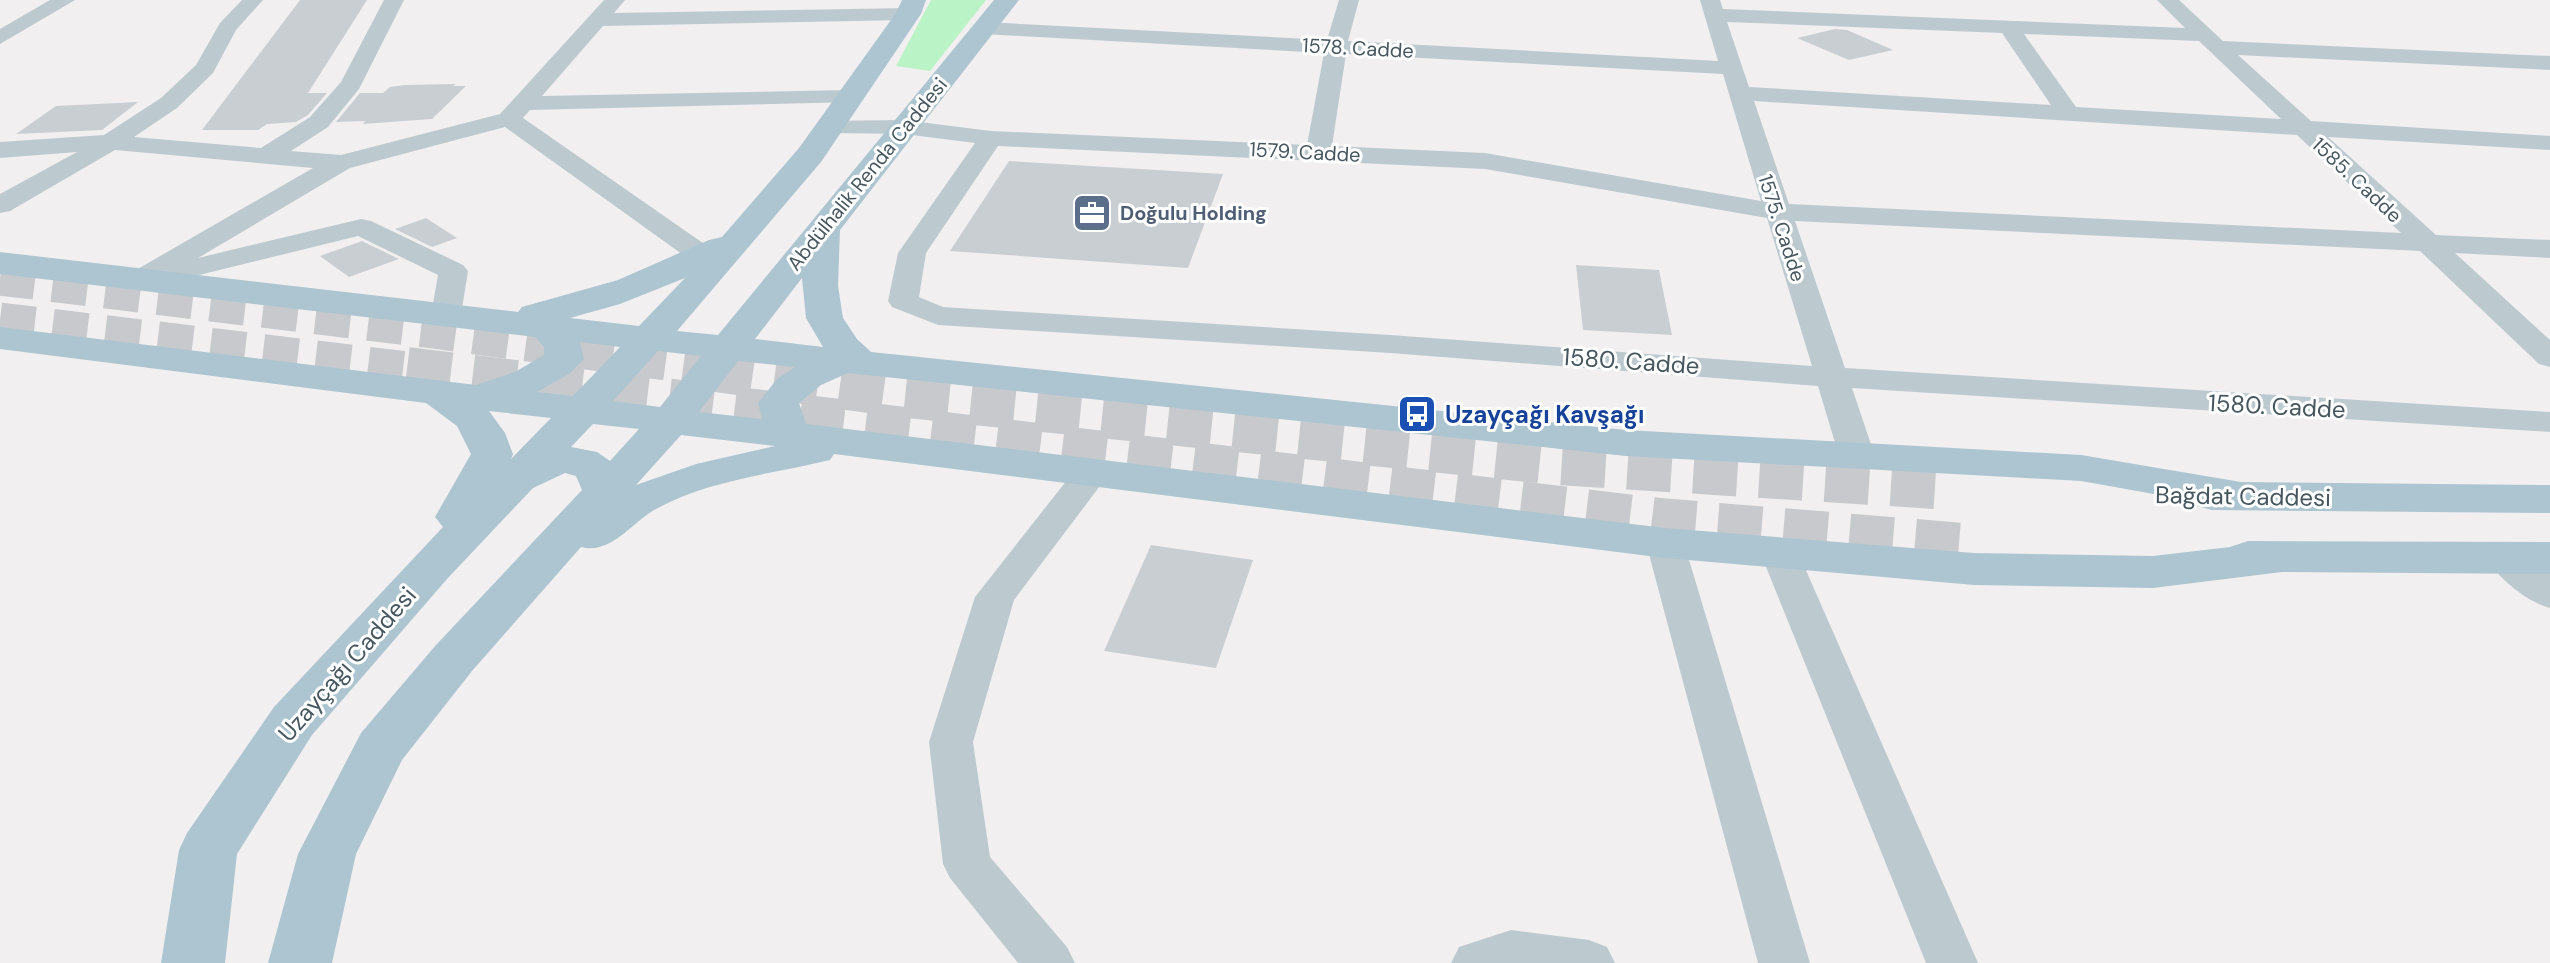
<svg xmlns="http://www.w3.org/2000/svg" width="2550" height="963" font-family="'DM Sans',sans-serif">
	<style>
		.green { fill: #baf3c5 }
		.building { fill: #c9ced2 }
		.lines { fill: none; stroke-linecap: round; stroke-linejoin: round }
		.major-tunnel-far1 { stroke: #c7c9cc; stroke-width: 35; stroke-dasharray: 35 18; stroke-linecap: butt }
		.major-tunnel { stroke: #c7c9cc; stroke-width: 44; stroke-dasharray: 44 22; stroke-linecap: butt }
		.minor { fill: #bccad0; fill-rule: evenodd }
		.major { fill: #adc5d1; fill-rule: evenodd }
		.labels { text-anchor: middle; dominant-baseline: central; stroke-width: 6; stroke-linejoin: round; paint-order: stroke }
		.far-street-label { font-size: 20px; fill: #46575f; stroke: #fff }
		.far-service-label { font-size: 20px; font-weight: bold; fill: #4e5e75; stroke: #fff; text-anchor: start }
		.street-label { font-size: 24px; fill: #46575f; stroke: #fff }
		.transit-label { font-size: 24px; font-weight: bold; fill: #164399; stroke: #fff; text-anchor: start }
	</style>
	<rect width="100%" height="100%" fill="#f2eff0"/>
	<path class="green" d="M 931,0 L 986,0 L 930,71 L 896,66 Z"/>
	<g class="building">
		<path d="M 300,0 L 367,0 L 308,93 L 327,93 L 308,115 L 296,122 L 267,124 L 258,130 L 202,130 Z"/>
		<path d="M 1835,29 L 1847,30 L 1893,50 L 1849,60 L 1797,38 Z"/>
		<path d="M 456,84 L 453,86 L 466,86 L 432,119 L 363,124 L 365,121 L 336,122 L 360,93 L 383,93 L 390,87 L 405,85 Z"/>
		<path d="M 138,102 L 102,130 L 16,134 L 56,106 Z"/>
		<path d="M 1009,161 L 1223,174 L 1188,268 L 950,251 Z"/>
		<path d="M 426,218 L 457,238 L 432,247 L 395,229 Z"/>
		<path d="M 362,241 L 399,259 L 349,277 L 320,256 Z"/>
		<path d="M 1576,265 L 1659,270 L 1672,335 L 1583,330 Z"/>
		<path d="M 1151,545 L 1253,560 L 1216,668 L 1104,651 Z"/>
	</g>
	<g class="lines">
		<g class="major-tunnel-far1">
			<path d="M 0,278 L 433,331 L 724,371"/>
			<path d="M 0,320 L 424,371"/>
		</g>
		<g class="major-tunnel">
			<path d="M 407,369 L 1659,520 L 1964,545"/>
			<path d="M 709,369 L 898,395 L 1557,463 L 1936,487"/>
		</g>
		<g class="minor">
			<path d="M 50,0 L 75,0 L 0,44 L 0,29 Z"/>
			<path d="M 242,0 L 263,0 L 236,30 L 213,73 L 177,108 L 134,137 L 261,148 L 310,117 L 341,82 L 384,0 L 404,0 L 359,89 L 328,127 L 291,151 L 341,155 L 500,114 L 604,0 L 625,0 L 614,13 L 908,8 L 918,14 L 908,20 L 603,26 L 542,96 L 849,90 L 857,92 L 861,97 L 857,102 L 530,110 L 523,118 L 713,250 L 717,256 L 713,262 L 703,265 L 693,262 L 505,127 L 350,168 L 198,258 L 361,219 L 371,221 L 463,265 L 468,271 L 461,315 L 457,321 L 446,324 L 435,321 L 431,315 L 438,275 L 358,236 L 175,281 L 164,278 L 139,289 L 129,286 L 124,280 L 129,274 L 313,168 L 115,150 L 10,211 L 0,213 L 0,194 L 77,152 L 0,158 L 0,142 L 104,135 L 161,98 L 196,65 L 220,23 Z"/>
			<path d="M 1339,0 L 1359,0 L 1348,41 L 1718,61 L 1700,0 L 1720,0 L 1723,9 L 2185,28 L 2157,0 L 2179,0 L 2223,41 L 2550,56 L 2550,70 L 2238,55 L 2311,121 L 2550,136 L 2550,150 L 2328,137 L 2436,235 L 2550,240 L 2550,258 L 2455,253 L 2550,340 L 2550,367 L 2539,364 L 2420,251 L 1795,221 L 1845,368 L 2550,412 L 2550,432 L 1852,388 L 1875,456 L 1869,463 L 1857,467 L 1845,463 L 1839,456 L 1818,386 L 1390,353 L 938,325 L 892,307 L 888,301 L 898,253 L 975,143 L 904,134 L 829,133 L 820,131 L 817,126 L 820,121 L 904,120 L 991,131 L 1307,145 L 1324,53 L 984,34 L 973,28 L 984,22 L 1327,40 ZM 1727,22 L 2002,33 L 2051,105 L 1749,87 ZM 2024,34 L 2199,41 L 2281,119 L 2076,107 ZM 1346,54 L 1723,74 L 1761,201 L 1485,153 L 1332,146 ZM 1754,101 L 2297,135 L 2401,233 L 1789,204 ZM 998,146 L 1485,169 L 1767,218 L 1812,366 L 1390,335 L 943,307 L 919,297 L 926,253 Z"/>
			<path d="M 1091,463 L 1104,466 L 1109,474 L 1014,600 L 973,742 L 990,857 L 1067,947 L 1075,963 L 1018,963 L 950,878 L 943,864 L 929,742 L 975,597 L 1078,466 Z"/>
			<path d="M 1665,531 L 1678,534 L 1684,543 L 1810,963 L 1758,963 L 1646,543 L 1652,534 Z"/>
			<path d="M 1779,539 L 1793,543 L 1798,552 L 1978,963 L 1926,963 L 1760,552 L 1765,543 Z"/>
			<path d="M 2506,546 L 2520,550 L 2550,574 L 2550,608 C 2527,602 2499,579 2487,559 L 2492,550 Z"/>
			<path d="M 1511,930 L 1589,940 L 1607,947 L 1615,963 L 1451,963 L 1459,947 Z"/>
		</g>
		<path class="major" d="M 902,0 L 926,0 L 921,14 L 821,162 L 677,331 L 718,335 L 994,0 L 1019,0 L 840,230 L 838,286 L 843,318 L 857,339 L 871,352 L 1626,430 L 2081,455 L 2241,482 L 2550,485 L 2550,513 L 2212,510 L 2196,506 L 2193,501 L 2081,481 L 1626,456 L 848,373 L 821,385 L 799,403 L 806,424 L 1665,528 L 1974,553 L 2153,556 L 2230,547 L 2248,541 L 2550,542 L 2550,574 L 2282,572 L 2153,588 L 1974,585 L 1665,558 L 834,454 L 830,460 C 773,474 708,480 656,509 C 632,522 611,555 581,547 L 472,671 L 402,760 L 356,854 L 332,963 L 268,963 L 298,854 L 361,733 L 436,645 L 582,490 L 576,476 L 565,473 L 533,488 L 447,579 L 312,735 L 237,854 L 225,963 L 161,963 L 179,850 L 187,833 L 274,707 L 443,527 L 435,517 L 471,454 L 457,426 L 426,403 L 0,349 L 0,327 L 476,385 L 515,372 L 544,355 L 544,347 L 535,337 L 0,274 L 0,252 L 518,312 L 522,307 L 618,280 L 709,240 L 722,237 L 799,148 L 896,13 ZM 685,278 L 639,326 L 570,318 L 620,304 ZM 802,278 L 806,318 L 823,347 L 755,339 ZM 580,342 L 620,347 L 573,396 L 537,392 L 569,374 L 584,359 ZM 658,351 L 701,356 L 660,407 L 613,401 ZM 738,361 L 795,367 L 777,379 L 758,403 L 762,419 L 699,412 ZM 489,411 L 551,418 L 511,459 L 513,454 L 505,433 ZM 593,424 L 639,429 L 610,461 L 597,452 L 571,447 ZM 681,435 L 775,446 L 696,464 L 636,485 Z"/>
	</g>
	<defs>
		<g id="office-square" transform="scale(2)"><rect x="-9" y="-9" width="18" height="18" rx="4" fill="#5c6f8a" stroke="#fff"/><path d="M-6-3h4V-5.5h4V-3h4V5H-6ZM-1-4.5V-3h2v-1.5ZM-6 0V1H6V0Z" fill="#fff"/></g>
		<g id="bus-square" transform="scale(2)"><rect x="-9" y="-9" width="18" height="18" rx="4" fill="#1a4fb4" stroke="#fff"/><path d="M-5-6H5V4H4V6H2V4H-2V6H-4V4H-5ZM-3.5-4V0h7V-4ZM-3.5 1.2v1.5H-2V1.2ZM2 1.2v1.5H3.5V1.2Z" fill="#fff"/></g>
	</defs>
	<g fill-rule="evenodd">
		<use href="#office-square" x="1092" y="213"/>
		<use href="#bus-square" x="1417" y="414"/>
	</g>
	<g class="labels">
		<g class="far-street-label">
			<text transform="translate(1358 48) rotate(3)">1578. Cadde</text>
			<text transform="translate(1305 152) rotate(3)">1579. Cadde</text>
			<text transform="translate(867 174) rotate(-51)">Abdülhalik Renda Caddesi</text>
			<text transform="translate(2357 180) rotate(43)">1585. Cadde</text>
			<text transform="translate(1782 228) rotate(72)">1575. Cadde</text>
		</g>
		<g class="far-service-label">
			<text x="1120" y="213">Doğulu Holding</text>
		</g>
		<g class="street-label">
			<text transform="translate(1631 361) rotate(4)">1580. Cadde</text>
			<text transform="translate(2277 406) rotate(3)">1580. Cadde</text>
			<text transform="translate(2243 496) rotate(1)">Bağdat Caddesi</text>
			<text transform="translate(347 664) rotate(-49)">Uzayçağı Caddesi</text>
		</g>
		<g class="transit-label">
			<text x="1445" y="414">Uzayçağı Kavşağı</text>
		</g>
	</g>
</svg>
